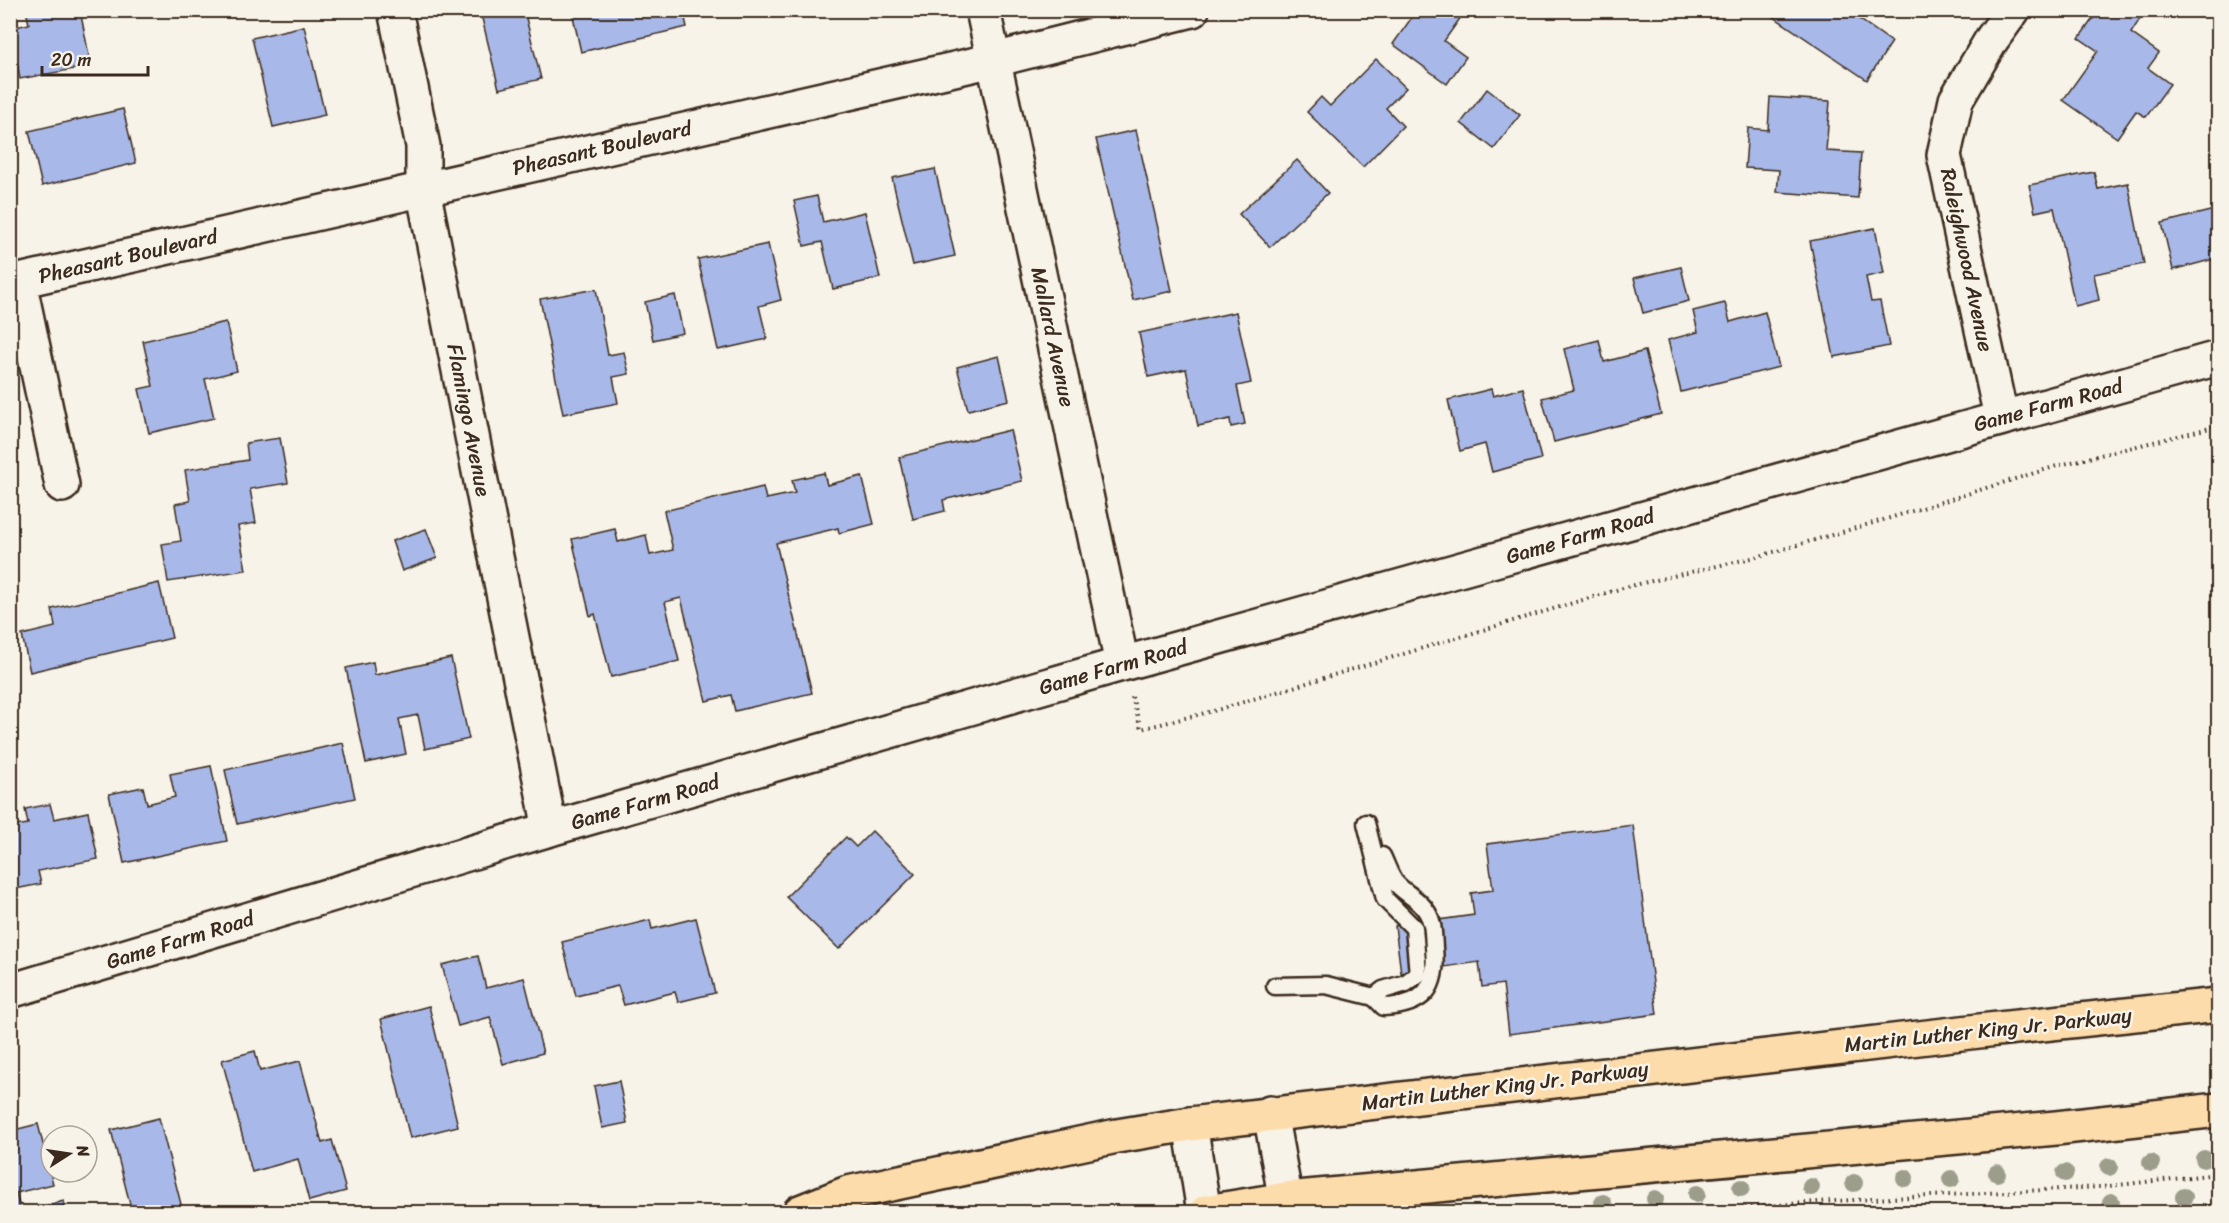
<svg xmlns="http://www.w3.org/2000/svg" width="2229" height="1223" font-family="Sriracha,sans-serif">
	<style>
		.grass { fill: url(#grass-tufts); stroke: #6b8362; stroke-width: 1.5 }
		.building { fill: #a8b8e8; stroke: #3b2a1e; stroke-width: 1.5 }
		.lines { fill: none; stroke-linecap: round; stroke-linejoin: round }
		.lane-casing { stroke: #3b2a1e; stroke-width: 21 }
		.street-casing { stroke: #3b2a1e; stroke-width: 38 }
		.secondary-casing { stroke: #3b2a1e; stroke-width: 38 }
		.primary-casing { stroke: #3b2a1e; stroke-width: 38 }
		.path { stroke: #3b2a1e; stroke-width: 4; stroke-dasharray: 1.5 4.5; stroke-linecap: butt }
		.lane { stroke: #f7f3e8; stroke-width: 16 }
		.street { stroke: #f7f3e8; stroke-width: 33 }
		.secondary { stroke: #f7f3e8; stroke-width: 33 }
		.primary { stroke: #fddcac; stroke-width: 33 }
		.tree { fill: #9d9d8c }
		.labels { text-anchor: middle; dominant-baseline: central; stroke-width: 5; stroke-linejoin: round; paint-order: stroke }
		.street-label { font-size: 21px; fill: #3b2a1e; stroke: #f7f3e8 }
	</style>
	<defs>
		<pattern id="grass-tufts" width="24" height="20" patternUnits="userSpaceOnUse" patternTransform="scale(1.5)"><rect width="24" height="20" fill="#9bdca6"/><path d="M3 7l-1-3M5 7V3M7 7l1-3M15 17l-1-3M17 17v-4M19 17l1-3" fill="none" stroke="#86bd8e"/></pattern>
	</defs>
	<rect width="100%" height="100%" fill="#f7f3e8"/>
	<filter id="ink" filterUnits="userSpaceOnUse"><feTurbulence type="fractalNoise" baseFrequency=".0167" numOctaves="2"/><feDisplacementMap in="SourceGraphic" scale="12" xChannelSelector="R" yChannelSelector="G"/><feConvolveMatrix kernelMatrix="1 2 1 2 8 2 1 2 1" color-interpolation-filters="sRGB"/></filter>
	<g filter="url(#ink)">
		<path class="grass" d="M 2218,1204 L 2218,1212 L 2122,1212 Z"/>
		<g class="building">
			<path d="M 26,10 L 80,10 L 91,66 L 20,79 L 11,28 L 29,24 Z"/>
			<path d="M 480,10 L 524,10 L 541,79 L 499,89 Z"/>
			<path d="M 577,10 L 683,10 L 687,27 L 581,52 L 572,12 Z"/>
			<path d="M 1417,10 L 1466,10 L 1444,41 L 1466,57 L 1447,84 L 1393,44 Z"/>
			<path d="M 1779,10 L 1846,10 L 1892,42 L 1867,80 L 1774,17 Z"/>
			<path d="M 2099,10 L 2129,10 L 2140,19 L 2131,33 L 2159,53 L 2148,68 L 2170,84 L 2146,117 L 2136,111 L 2117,138 L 2063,100 L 2098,51 L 2079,38 Z"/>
			<path d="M 304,26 L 325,115 L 273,127 L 252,38 Z"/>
			<path d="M 1376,59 L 1406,88 L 1386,108 L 1403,126 L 1363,167 L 1307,112 L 1321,97 L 1330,106 Z"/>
			<path d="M 1487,89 L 1520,115 L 1494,149 L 1461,123 Z"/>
			<path d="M 1770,97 L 1830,101 L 1826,151 L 1861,153 L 1858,198 L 1777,192 L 1779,170 L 1745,168 L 1748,128 L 1768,130 Z"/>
			<path d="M 123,109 L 136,163 L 42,186 L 29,131 Z"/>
			<path d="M 1136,130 L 1172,291 L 1133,300 L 1096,139 Z"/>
			<path d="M 1297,160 L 1328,193 L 1270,247 L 1239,214 Z"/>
			<path d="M 935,169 L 955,256 L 913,265 L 892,178 Z"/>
			<path d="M 2094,172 L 2098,189 L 2128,183 L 2144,264 L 2094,274 L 2099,300 L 2075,306 L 2054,208 L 2035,212 L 2029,185 Z"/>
			<path d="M 817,196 L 823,222 L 865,212 L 880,278 L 833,289 L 822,242 L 804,246 L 794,201 Z"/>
			<path d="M 2218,209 L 2218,258 L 2173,270 L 2162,223 Z"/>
			<path d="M 1875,228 L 1884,273 L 1866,277 L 1871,302 L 1880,301 L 1889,346 L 1834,357 L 1810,241 Z"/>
			<path d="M 768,244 L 781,300 L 759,306 L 767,339 L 718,350 L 698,259 Z"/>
			<path d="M 1681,267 L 1689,301 L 1643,313 L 1634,278 Z"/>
			<path d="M 596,289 L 608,355 L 624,352 L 629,374 L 613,377 L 618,403 L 563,414 L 540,299 Z"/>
			<path d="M 675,295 L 683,333 L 653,340 L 645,302 Z"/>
			<path d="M 1725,303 L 1730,322 L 1765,312 L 1779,367 L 1681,392 L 1668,340 L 1698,332 L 1693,311 Z"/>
			<path d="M 1236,312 L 1251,383 L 1237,386 L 1245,424 L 1231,427 L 1230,419 L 1198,426 L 1186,369 L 1148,377 L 1139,333 Z"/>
			<path d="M 226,322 L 237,371 L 205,379 L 214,418 L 149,433 L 139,389 L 153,386 L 143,341 Z"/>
			<path d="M 1599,340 L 1604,362 L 1645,351 L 1661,414 L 1554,442 L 1542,398 L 1574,390 L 1564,349 Z"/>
			<path d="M 999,356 L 1009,400 L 968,410 L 957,367 Z"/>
			<path d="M 1523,388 L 1541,459 L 1492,472 L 1485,444 L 1460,451 L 1448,400 L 1491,389 L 1493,396 Z"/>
			<path d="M 1010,430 L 1022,481 L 943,500 L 945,511 L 913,519 L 899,457 Z"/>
			<path d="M 280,438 L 288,483 L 250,489 L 256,523 L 238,526 L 246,570 L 168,582 L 162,544 L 181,541 L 175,504 L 190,501 L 185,470 L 248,460 L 246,443 Z"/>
			<path d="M 824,473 L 827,485 L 862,476 L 874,524 L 839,533 L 838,528 L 776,543 L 812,693 L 735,711 L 731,695 L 706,701 L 681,598 L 665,602 L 679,661 L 611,677 L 595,614 L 590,616 L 572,539 L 615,529 L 618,542 L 646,535 L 650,555 L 673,550 L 664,511 L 763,487 L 766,499 L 795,493 L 792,480 Z"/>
			<path d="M 426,529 L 437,558 L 402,571 L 392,541 Z"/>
			<path d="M 159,583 L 172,638 L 30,672 L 22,635 L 55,627 L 52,609 Z"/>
			<path d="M 451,658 L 469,739 L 425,749 L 418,715 L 399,719 L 406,754 L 366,763 L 346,668 L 373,662 L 375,675 Z"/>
			<path d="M 343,743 L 355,798 L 237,824 L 225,770 Z"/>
			<path d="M 211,766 L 227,841 L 124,863 L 109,794 L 143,787 L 147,804 L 175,797 L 170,774 Z"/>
			<path d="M 50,804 L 54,819 L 88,812 L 98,859 L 38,871 L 41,884 L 10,890 L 10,827 L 28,824 L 25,809 Z"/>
			<path d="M 1633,825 L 1657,1014 L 1509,1034 L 1503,984 L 1482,987 L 1479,962 L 1401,973 L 1395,926 L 1474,915 L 1471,893 L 1493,890 L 1487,844 Z"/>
			<path d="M 872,831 L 915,874 L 839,949 L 786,897 L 846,837 L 856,847 Z"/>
			<path d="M 696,918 L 715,993 L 678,1002 L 675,992 L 624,1005 L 618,986 L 576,996 L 562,942 L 650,920 L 652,929 Z"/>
			<path d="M 478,956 L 486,988 L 524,978 L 543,1053 L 503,1064 L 490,1017 L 458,1026 L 442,965 Z"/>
			<path d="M 429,1006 L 458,1126 L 410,1138 L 381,1019 Z"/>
			<path d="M 255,1051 L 260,1071 L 300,1061 L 322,1143 L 332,1140 L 346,1191 L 309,1201 L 298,1159 L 252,1172 L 222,1060 Z"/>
			<path d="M 619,1081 L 627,1123 L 602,1128 L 594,1086 Z"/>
			<path d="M 159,1118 L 183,1212 L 132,1212 L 111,1130 Z"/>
			<path d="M 38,1124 L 53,1184 L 16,1193 L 21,1212 L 64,1201 L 66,1212 L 10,1212 L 10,1131 Z"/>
		</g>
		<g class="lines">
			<g class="lane-casing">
				<g id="lane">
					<path d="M 1275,986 L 1326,985 L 1374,997 L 1383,990 L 1406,983 L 1418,974 L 1414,928 L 1385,899 L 1366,823"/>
					<path d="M 1374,997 L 1384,1007 C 1425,1005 1438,988 1434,948 C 1433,936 1434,923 1427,912 C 1420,899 1403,893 1394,881 C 1389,874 1386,864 1382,856"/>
				</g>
			</g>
			<g class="street-casing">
				<g id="street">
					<path d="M 395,10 L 423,146 L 423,189 L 550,829"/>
					<path d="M 983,10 L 1122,664"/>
					<path d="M 19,281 L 62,485"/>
					<path d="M 10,283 L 994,60 L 1192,10"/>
					<path d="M 2001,417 L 1944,155 L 1956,100 L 1992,39 L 2013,10"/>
				</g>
			</g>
			<g class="secondary-casing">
				<g id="secondary">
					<path d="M 10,991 L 550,829 L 1122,664 L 2218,358"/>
					<path d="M 1270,1113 L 1288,1212"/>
					<path d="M 1190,1124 L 1204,1212"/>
				</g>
			</g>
			<g class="primary-casing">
				<g id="primary">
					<path d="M 800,1212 L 848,1193 L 1117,1136 L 1190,1124 L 1970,1032 L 2218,1005"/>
					<path d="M 1206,1212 L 1286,1199 L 2056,1128 L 2218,1110"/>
				</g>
			</g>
			<g class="path">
				<path d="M 1132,697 L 1141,729 L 1217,710 L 1626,587 L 1756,557 L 1890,518 L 2060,465 L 2218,426"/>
				<path d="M 1691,1212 L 1816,1202 L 2100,1187 L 2218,1174"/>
			</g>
			<use href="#lane" class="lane"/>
			<use href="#street" class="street"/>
			<use href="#secondary" class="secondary"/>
			<use href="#primary" class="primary"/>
		</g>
		<g class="tree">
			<circle cx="2204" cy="1159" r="9"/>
			<circle cx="2151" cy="1163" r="9"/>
			<circle cx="2109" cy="1167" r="9"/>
			<circle cx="1997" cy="1173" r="9"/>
			<circle cx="2065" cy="1173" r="9"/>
			<circle cx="1905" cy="1178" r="9"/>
			<circle cx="1951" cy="1179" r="9"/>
			<circle cx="1854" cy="1183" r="9"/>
			<circle cx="1811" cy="1187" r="9"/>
			<circle cx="1741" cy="1188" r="9"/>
			<circle cx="1697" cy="1194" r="9"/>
			<circle cx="2184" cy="1197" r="9"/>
			<circle cx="1655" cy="1199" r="9"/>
			<circle cx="2111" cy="1202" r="9"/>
			<circle cx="1603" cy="1203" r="9"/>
		</g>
	</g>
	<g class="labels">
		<g class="street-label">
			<text transform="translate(602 148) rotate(-13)">Pheasant Boulevard</text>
			<text transform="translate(128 256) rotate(-13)">Pheasant Boulevard</text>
			<text transform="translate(1967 260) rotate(78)">Raleighwood Avenue</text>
			<text transform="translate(1053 337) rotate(78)">Mallard Avenue</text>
			<text transform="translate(2048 405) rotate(-15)">Game Farm Road</text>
			<text transform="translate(469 420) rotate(79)">Flamingo Avenue</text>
			<text transform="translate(1580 536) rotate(-16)">Game Farm Road</text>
			<text transform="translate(1113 667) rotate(-16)">Game Farm Road</text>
			<text transform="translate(645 802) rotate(-16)">Game Farm Road</text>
			<text transform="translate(180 940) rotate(-17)">Game Farm Road</text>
			<text transform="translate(1988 1030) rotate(-6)">Martin Luther King Jr. Parkway</text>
			<text transform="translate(1505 1086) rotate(-7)">Martin Luther King Jr. Parkway</text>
		</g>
	</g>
	<rect width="2229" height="1223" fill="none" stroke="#f7f3e8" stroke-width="36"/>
	<rect x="18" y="18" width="2193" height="1187" fill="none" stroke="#3b2a1e" stroke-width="2" filter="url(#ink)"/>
	<g transform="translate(69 1154) rotate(78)"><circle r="28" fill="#f7f3e8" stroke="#aca397" stroke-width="1.5"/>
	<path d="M0-4.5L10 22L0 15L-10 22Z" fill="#3b2a1e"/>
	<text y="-9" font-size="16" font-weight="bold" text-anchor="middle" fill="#3b2a1e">N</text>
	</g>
	<path d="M42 66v9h106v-9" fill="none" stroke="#3b2a1e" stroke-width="3"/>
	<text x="51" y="66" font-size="18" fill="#3b2a1e" stroke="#f7f3e8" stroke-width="4.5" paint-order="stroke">20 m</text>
</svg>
